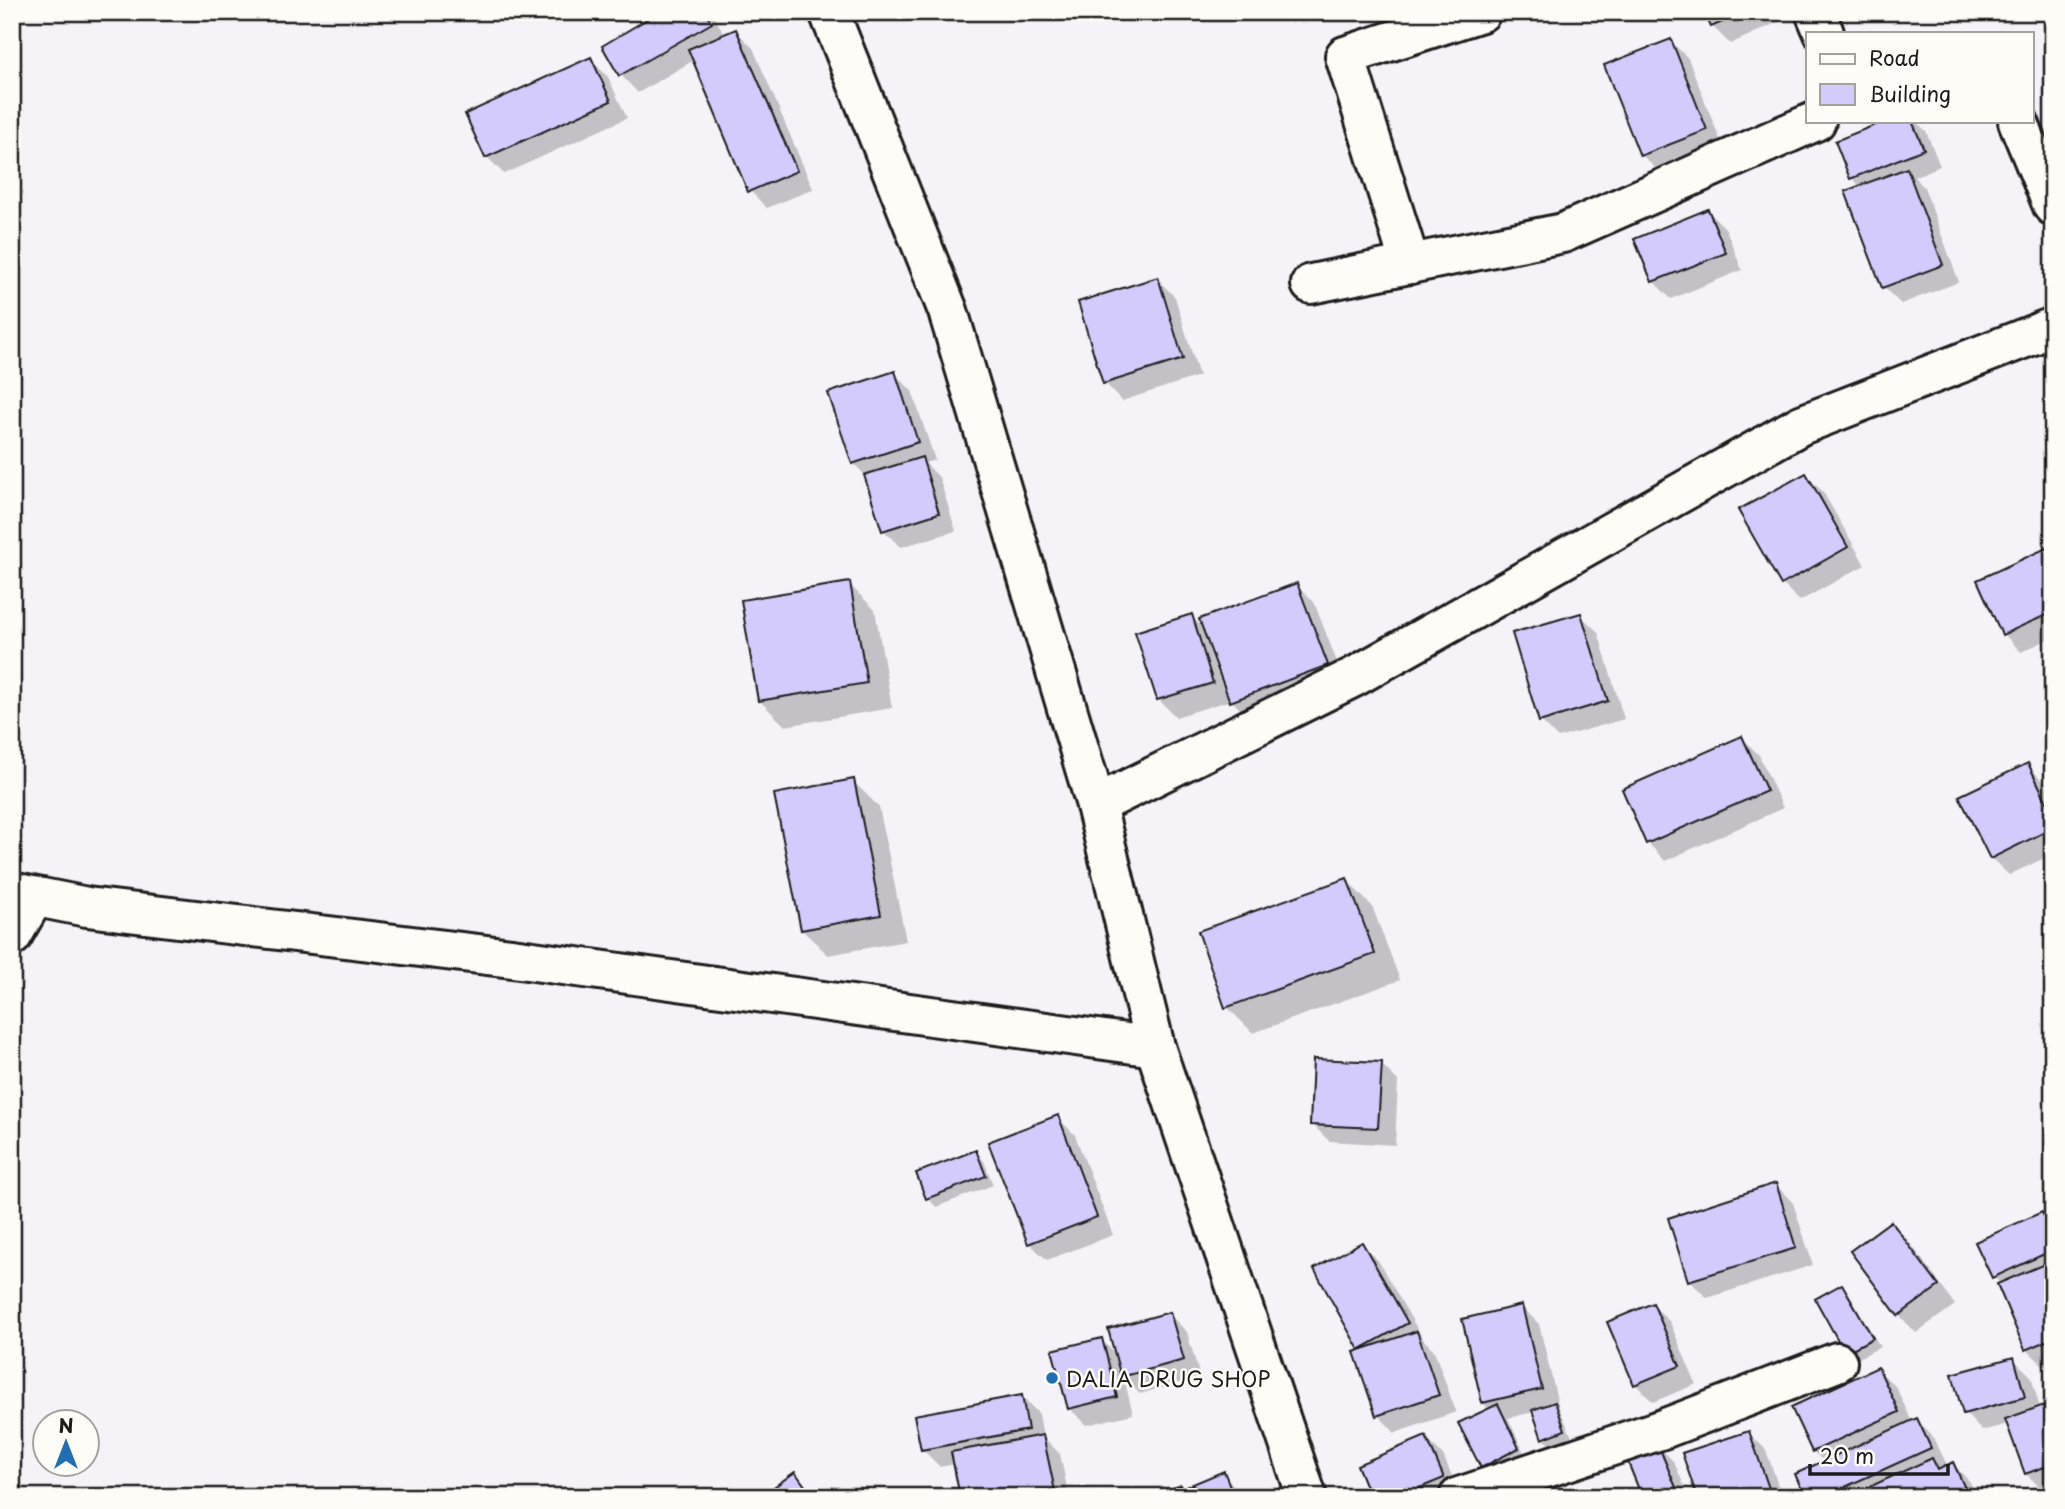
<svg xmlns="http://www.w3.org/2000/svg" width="2065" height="1509" font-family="'Playpen Sans',sans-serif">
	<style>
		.shadow { fill: #0003 }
		.building { fill: #d4cbfd; stroke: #1c1c1c; stroke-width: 2 }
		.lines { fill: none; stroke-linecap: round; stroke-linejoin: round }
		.minor-casing { stroke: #1c1c1c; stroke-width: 44 }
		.minor { stroke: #fdfcf7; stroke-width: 38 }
		.poi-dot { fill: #1f6fb2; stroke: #fdfcf7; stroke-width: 2.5 }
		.labels { text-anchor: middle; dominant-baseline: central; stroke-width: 5; stroke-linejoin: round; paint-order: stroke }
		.poi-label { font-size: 21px; fill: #1c1c1c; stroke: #fdfcf7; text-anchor: start }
	</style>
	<rect width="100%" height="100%" fill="#f5f2f8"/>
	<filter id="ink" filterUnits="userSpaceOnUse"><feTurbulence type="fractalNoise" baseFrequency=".0143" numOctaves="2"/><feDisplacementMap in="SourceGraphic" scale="14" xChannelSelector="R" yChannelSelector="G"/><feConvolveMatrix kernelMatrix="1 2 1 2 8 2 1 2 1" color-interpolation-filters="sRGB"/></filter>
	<g filter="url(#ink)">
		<g class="shadow">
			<path d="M 662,12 L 711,12 L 725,35 L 736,31 L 753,48 L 813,189 L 767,208 L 750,191 L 694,60 L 638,93 L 621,75 L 604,46 Z"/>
			<path d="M 1706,12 L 1801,12 L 1730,44 L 1712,26 Z"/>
			<path d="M 1670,41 L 1688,58 L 1723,147 L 1659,172 L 1642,155 Z"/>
			<path d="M 590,59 L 608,77 L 627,118 L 504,174 L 487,157 Z"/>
			<path d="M 1890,121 L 1915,121 L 1926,131 L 1940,166 L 1914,177 L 1924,187 L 1959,282 L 1901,304 L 1883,287 L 1861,187 L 1852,178 L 1837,142 Z"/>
			<path d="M 1708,211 L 1726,229 L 1742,270 L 1671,299 L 1653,281 Z"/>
			<path d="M 1157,279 L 1175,297 L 1199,376 L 1122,401 L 1105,383 Z"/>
			<path d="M 894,373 L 912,391 L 935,460 L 925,463 L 939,477 L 956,531 L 901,547 L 883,530 L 866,476 L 853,463 Z"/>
			<path d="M 1806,475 L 1823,492 L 1865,565 L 1800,601 L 1782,584 Z"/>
			<path d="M 2053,547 L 2053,637 L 2021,652 L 2004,634 L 1979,581 Z"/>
			<path d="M 849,584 L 875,610 L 892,708 L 785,726 L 759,700 Z"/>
			<path d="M 1296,585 L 1314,602 L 1345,683 L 1249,718 L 1231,700 L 1176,717 L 1158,699 L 1191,616 L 1205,630 Z"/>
			<path d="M 1580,615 L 1598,632 L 1624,719 L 1558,738 L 1541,721 Z"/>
			<path d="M 1742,738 L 1759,755 L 1783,808 L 1665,861 L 1648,843 Z"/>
			<path d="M 2027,765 L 2045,783 L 2053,799 L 2053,854 L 2009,875 L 1991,858 Z"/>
			<path d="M 853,781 L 879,807 L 906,941 L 828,955 L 802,930 Z"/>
			<path d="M 1346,880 L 1372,906 L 1400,980 L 1253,1033 L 1227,1007 L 1200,932 Z"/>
			<path d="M 1381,1064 L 1398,1081 L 1395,1145 L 1329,1141 L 1312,1124 Z"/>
			<path d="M 1057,1117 L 1075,1135 L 1113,1235 L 1047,1260 L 1029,1243 Z"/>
			<path d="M 976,1153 L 984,1161 L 993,1185 L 936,1207 L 928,1198 L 918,1174 Z"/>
			<path d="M 1776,1185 L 1793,1203 L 1813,1265 L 1707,1298 L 1689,1280 Z"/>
			<path d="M 2041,1214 L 2053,1225 L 2053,1362 L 2044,1366 L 2026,1349 L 2001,1284 L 1994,1277 Z"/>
			<path d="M 1891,1223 L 1908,1240 L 1955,1305 L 1916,1333 L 1899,1315 Z"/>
			<path d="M 1362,1244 L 1379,1262 L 1423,1339 L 1434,1350 L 1456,1412 L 1395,1433 L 1378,1415 L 1356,1353 L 1363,1351 Z"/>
			<path d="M 1842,1286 L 1850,1295 L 1880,1347 L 1855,1360 L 1847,1352 Z"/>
			<path d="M 1653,1305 L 1670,1322 L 1696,1384 L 1653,1402 L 1635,1384 Z"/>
			<path d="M 1522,1307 L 1539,1324 L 1559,1408 L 1573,1439 L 1551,1446 L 1543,1438 L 1534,1412 L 1508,1418 L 1526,1457 L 1491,1475 L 1482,1467 L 1490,1410 L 1483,1403 Z"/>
			<path d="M 1169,1314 L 1187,1332 L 1200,1377 L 1140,1394 L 1124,1378 L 1133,1414 L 1087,1425 L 1069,1408 L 1101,1340 L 1117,1355 Z"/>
			<path d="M 2013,1359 L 2031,1376 L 2040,1408 L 2053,1403 L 2053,1488 L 2044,1491 L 2026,1474 L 2008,1424 L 1982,1431 L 1965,1413 Z"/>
			<path d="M 1878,1370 L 1896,1387 L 1912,1422 L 1917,1420 L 1934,1438 L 1948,1467 L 1953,1464 L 1970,1482 L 1977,1497 L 1807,1497 L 1824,1462 L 1813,1451 Z"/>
			<path d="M 1022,1397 L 1039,1414 L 1043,1437 L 1060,1454 L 1069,1497 L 962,1497 L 955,1464 L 940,1467 L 922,1449 Z"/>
			<path d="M 1749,1433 L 1766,1450 L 1782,1497 L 1699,1497 Z"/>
			<path d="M 1426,1438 L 1443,1455 L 1460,1495 L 1372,1497 Z"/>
			<path d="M 1656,1444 L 1674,1462 L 1689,1497 L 1644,1497 Z"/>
			<path d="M 1223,1473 L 1243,1497 L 1194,1497 Z"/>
			<path d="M 795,1474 L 816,1497 L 763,1497 Z"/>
			<path d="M 1543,1483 L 1558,1497 L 1501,1497 Z"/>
		</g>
		<g class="building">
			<path d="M 659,12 L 705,12 L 712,23 L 619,76 L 602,46 Z"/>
			<path d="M 1704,12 L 1745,12 L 1711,27 Z"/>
			<path d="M 736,29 L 797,171 L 748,192 L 688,49 Z"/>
			<path d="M 1671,39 L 1707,130 L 1640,156 L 1604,65 Z"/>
			<path d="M 591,57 L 611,101 L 485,158 L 465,114 Z"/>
			<path d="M 1885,121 L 1912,121 L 1924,149 L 1850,179 L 1835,141 Z"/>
			<path d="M 1907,168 L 1943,265 L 1882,288 L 1845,191 Z"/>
			<path d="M 1708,209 L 1726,253 L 1652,282 L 1634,239 Z"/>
			<path d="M 1158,277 L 1183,359 L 1103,384 L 1078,302 Z"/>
			<path d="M 895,371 L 918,442 L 852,464 L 828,393 Z"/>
			<path d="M 922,457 L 939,513 L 882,531 L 864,475 Z"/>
			<path d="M 1806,473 L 1848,547 L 1781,585 L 1738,510 Z"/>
			<path d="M 2053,545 L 2053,612 L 2002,635 L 1977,580 Z"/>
			<path d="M 850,582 L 867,683 L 758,701 L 741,600 Z"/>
			<path d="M 1297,583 L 1328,665 L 1230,702 L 1199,619 Z"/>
			<path d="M 1581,613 L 1608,701 L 1539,722 L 1512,633 Z"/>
			<path d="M 1192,614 L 1213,683 L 1157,700 L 1135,632 Z"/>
			<path d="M 1742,736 L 1767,791 L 1646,844 L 1622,789 Z"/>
			<path d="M 2028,763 L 2053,815 L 2053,828 L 1990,859 L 1959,796 Z"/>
			<path d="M 854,779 L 881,915 L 801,930 L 774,794 Z"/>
			<path d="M 1347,878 L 1375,954 L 1225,1008 L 1198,931 Z"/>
			<path d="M 1313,1059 L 1382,1062 L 1378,1128 L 1310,1125 Z"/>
			<path d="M 1058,1115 L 1097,1217 L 1028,1244 L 988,1142 Z"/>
			<path d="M 976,1150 L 986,1176 L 926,1199 L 916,1173 Z"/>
			<path d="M 1776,1183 L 1796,1248 L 1688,1281 L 1668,1218 Z"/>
			<path d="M 2042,1212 L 2053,1235 L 2053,1250 L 1992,1278 L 1975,1242 Z"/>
			<path d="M 1891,1221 L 1939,1286 L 1898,1316 L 1850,1251 Z"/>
			<path d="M 1362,1242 L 1408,1323 L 1359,1350 L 1314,1269 Z"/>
			<path d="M 2047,1263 L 2053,1277 L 2053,1338 L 2025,1350 L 1997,1284 Z"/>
			<path d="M 1842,1284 L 1873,1338 L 1845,1353 L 1815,1299 Z"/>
			<path d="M 1653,1303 L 1680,1366 L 1634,1385 L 1607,1322 Z"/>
			<path d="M 1522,1305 L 1542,1389 L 1482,1403 L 1462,1319 Z"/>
			<path d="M 1170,1312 L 1184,1360 L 1121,1377 L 1108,1329 Z"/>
			<path d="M 1417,1331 L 1439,1395 L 1376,1416 L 1354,1352 Z"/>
			<path d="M 1102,1338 L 1117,1397 L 1068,1409 L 1052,1350 Z"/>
			<path d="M 2014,1357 L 2025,1397 L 1963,1414 L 1952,1374 Z"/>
			<path d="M 1878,1367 L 1899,1412 L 1812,1452 L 1791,1407 Z"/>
			<path d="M 1022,1395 L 1028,1430 L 921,1450 L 914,1415 Z"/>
			<path d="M 1555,1402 L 1565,1430 L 1542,1439 L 1532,1410 Z"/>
			<path d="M 2053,1402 L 2053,1464 L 2025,1474 L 2005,1419 Z"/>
			<path d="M 1498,1404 L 1519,1448 L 1481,1468 L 1458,1423 Z"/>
			<path d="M 1917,1418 L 1931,1448 L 1823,1497 L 1805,1497 L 1795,1474 Z"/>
			<path d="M 1749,1431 L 1772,1497 L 1697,1497 L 1682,1453 Z"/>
			<path d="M 1043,1435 L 1055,1491 L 1026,1497 L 960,1497 L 951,1452 Z"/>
			<path d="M 1426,1436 L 1444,1478 L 1398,1497 L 1370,1497 L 1357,1465 Z"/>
			<path d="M 1657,1442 L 1680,1497 L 1642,1497 L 1625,1455 Z"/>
			<path d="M 1932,1458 L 1938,1470 L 1953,1462 L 1969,1497 L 1871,1497 L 1867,1488 Z"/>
			<path d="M 1224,1471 L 1234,1497 L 1192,1497 L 1188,1486 Z"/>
			<path d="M 795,1472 L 813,1497 L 760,1497 Z"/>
			<path d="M 1544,1481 L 1549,1497 L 1495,1497 Z"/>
			<path d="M 1181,1485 L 1185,1497 L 1149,1497 Z"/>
		</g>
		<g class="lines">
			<g class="minor-casing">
				<g id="minor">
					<path d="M 829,12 L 948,311 L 1096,805 L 1155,1047 L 1307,1497"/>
					<path d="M 1815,12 L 1824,33"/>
					<path d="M 2018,121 L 2053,206"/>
					<path d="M 1410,264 L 1345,56 L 1481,12"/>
					<path d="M 1311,284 L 1563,233 L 1816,121"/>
					<path d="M 1096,805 L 1354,677 L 1801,425 L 2053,327"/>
					<path d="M 12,892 L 87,907 L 512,958 L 1155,1047"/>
					<path d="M 12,936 L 34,898"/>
					<path d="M 1459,1497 L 1663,1429 L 1837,1362"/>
				</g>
			</g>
			<use href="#minor" class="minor"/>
		</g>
	</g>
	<circle class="poi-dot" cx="1052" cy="1378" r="7"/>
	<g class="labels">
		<g class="poi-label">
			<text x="1066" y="1378">DALIA DRUG SHOP</text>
		</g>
	</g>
	<rect width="2065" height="1509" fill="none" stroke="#fdfcf7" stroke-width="42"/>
	<rect x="21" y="21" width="2023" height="1467" fill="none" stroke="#1c1c1c" stroke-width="2.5" filter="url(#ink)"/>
	<rect x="1806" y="32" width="228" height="91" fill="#fdfcf7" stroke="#a3a29f" stroke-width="2"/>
	<rect x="1820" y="54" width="35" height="10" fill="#fdfcf7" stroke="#a3a29f" stroke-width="2"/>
	<text x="1869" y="66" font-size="21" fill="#1c1c1c">Road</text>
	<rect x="1820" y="84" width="35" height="21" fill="#d4cbfd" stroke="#a3a29f" stroke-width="2"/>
	<text x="1869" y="102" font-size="21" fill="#1c1c1c">Building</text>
	<g transform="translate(66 1443)"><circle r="33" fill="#fdfcf7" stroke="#a3a29f" stroke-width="2"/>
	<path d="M0-5L12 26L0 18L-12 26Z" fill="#1f6fb2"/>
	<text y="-10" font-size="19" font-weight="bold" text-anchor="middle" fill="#1c1c1c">N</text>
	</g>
	<path d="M1810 1464v10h138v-10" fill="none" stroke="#1c1c1c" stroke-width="3.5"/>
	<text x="1820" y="1464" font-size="21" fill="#1c1c1c" stroke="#fdfcf7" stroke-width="5" paint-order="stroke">20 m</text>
</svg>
